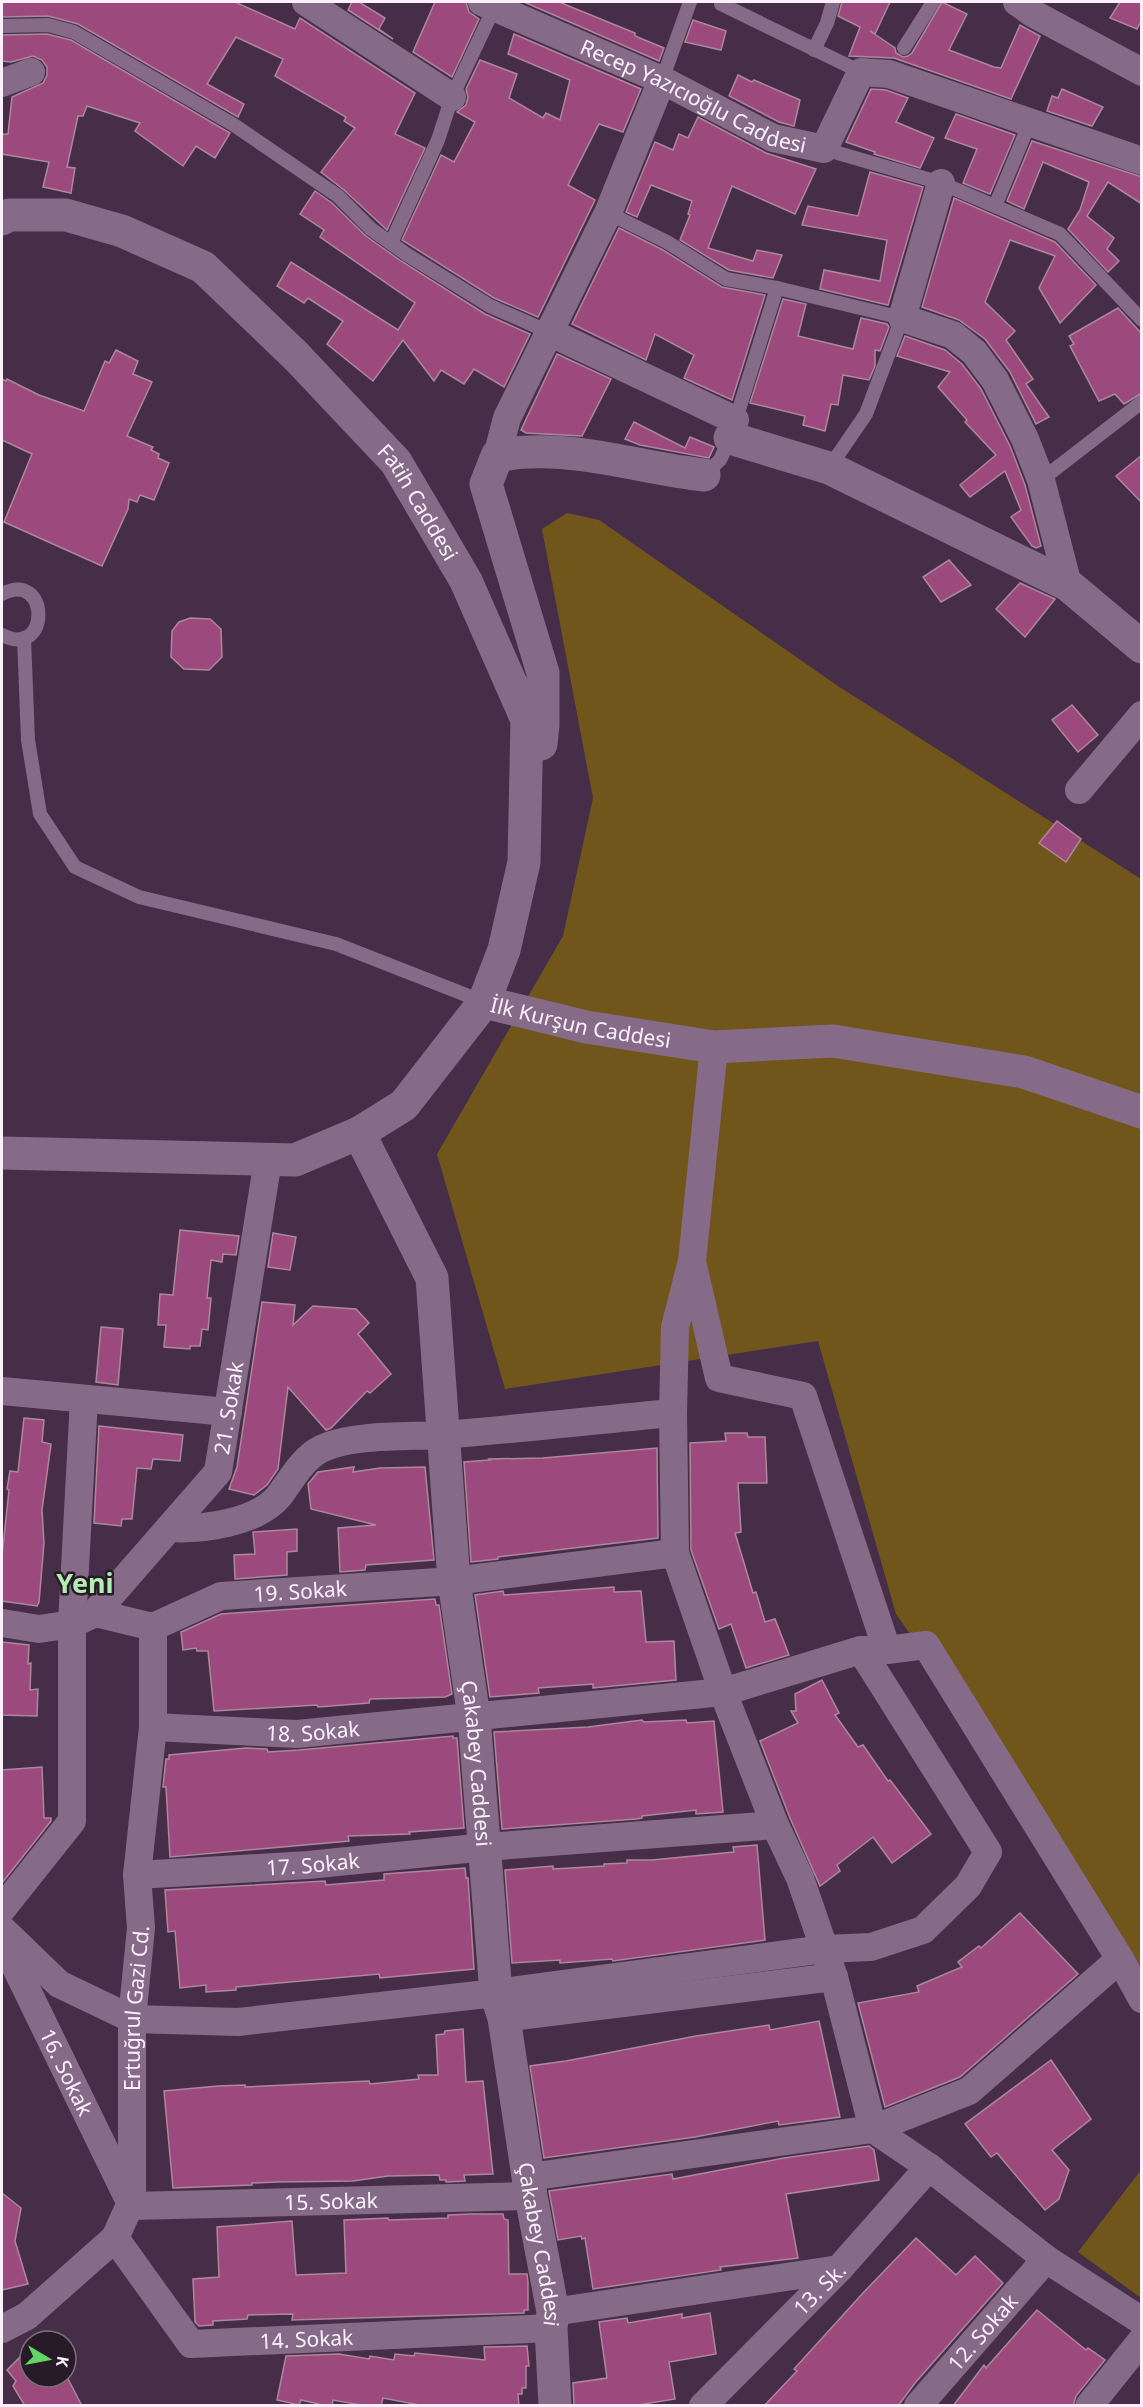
<svg xmlns="http://www.w3.org/2000/svg" width="1143" height="2407" font-family="'Noto Sans',sans-serif">
	<style>
		.green { fill: #70561b }
		.building { fill: #9c4a7d; stroke: #ad879c; stroke-width: 1.5 }
		.lines { fill: none; stroke-linecap: round; stroke-linejoin: round }
		.service { stroke: #866b88; stroke-width: 14 }
		.minor { stroke: #866b88; stroke-width: 28 }
		.tertiary { stroke: #866b88; stroke-width: 33 }
		.labels { text-anchor: middle; dominant-baseline: central; stroke-width: 5; stroke-linejoin: round; paint-order: stroke }
		.street-label { font-size: 21px; fill: #fdf0fd; stroke: #261b27 }
		.district-label { font-size: 27px; font-weight: bold; fill: #b3edb1; stroke: #261b27 }
	</style>
	<rect width="100%" height="100%" fill="#462e48"/>
	<g class="green">
		<path d="M 567,513 L 599,520 L 838,686 L 1141,879 L 1141,1967 L 896,1614 L 818,1341 L 505,1389 L 437,1154 L 563,936 L 593,798 L 542,529 Z"/>
		<path d="M 1141,2170 L 1141,2298 L 1078,2252 Z"/>
	</g>
	<g class="building">
		<path d="M 2,2 L 235,2 L 295,29 L 300,18 L 415,93 L 395,134 L 425,148 L 387,230 L 344,190 L 321,172 L 355,128 L 344,121 L 346,117 L 275,76 L 283,59 L 236,37 L 207,84 L 244,104 L 238,117 L 78,24 L 48,16 L 2,17 Z"/>
		<path d="M 352,2 L 359,2 L 385,18 L 379,29 L 393,39 L 348,10 Z"/>
		<path d="M 435,2 L 466,2 L 469,12 L 479,19 L 452,77 L 413,52 Z"/>
		<path d="M 524,2 L 559,2 L 635,33 L 635,36 L 664,48 L 659,61 Z"/>
		<path d="M 842,2 L 890,2 L 875,34 L 870,31 L 895,48 L 896,53 L 903,57 L 908,56 L 912,53 L 942,2 L 967,14 L 949,50 L 994,67 L 1001,68 L 1020,25 L 1040,36 L 1011,99 L 894,58 L 849,56 L 860,27 L 838,16 Z"/>
		<path d="M 1120,2 L 1142,2 L 1142,19 L 1137,29 L 1110,18 Z"/>
		<path d="M 693,20 L 726,31 L 721,50 L 685,42 Z"/>
		<path d="M 47,34 L 71,40 L 230,133 L 215,158 L 196,146 L 183,166 L 135,131 L 140,123 L 87,106 L 83,116 L 78,116 L 67,167 L 75,168 L 71,193 L 43,187 L 49,162 L 2,154 L 2,134 L 8,134 L 12,97 L 43,83 L 47,75 L 47,67 L 42,60 L 33,56 L 11,62 L 2,61 L 2,35 Z"/>
		<path d="M 514,34 L 641,89 L 623,132 L 599,124 L 568,185 L 595,200 L 538,317 L 494,298 L 402,240 L 441,155 L 454,162 L 475,122 L 457,112 L 466,105 L 468,97 L 466,89 L 480,60 L 517,74 L 509,98 L 543,118 L 546,113 L 560,120 L 570,80 L 508,54 Z"/>
		<path d="M 738,75 L 752,82 L 754,80 L 800,100 L 794,126 L 779,122 L 729,96 Z"/>
		<path d="M 871,89 L 886,90 L 908,98 L 896,122 L 934,138 L 920,168 L 874,154 L 875,152 L 846,142 Z"/>
		<path d="M 1062,89 L 1103,107 L 1092,126 L 1047,111 L 1052,96 L 1058,98 Z"/>
		<path d="M 956,114 L 1015,135 L 990,194 L 963,183 L 977,149 L 945,138 Z"/>
		<path d="M 698,117 L 766,153 L 816,169 L 795,214 L 732,186 L 708,248 L 753,261 L 757,250 L 782,255 L 773,278 L 729,270 L 680,240 L 690,215 L 688,214 L 692,201 L 651,185 L 637,217 L 626,212 L 655,142 L 673,150 L 679,134 L 688,138 Z"/>
		<path d="M 1032,141 L 1142,177 L 1142,204 L 1108,182 L 1087,216 L 1114,238 L 1107,249 L 1119,261 L 1108,272 L 1068,229 L 1080,210 L 1089,182 L 1043,162 L 1024,209 L 1007,201 Z"/>
		<path d="M 870,172 L 923,187 L 888,305 L 820,289 L 824,270 L 880,281 L 887,240 L 802,225 L 808,206 L 858,216 Z"/>
		<path d="M 315,191 L 332,203 L 366,236 L 401,261 L 485,314 L 530,334 L 504,387 L 474,369 L 464,384 L 441,370 L 434,381 L 403,340 L 373,381 L 327,344 L 343,321 L 308,298 L 304,303 L 277,286 L 291,262 L 398,330 L 415,303 L 320,237 L 324,230 L 300,214 Z"/>
		<path d="M 954,198 L 1055,242 L 1096,285 L 1060,323 L 1039,288 L 1055,256 L 1010,240 L 985,302 L 1015,331 L 1006,340 L 1033,379 L 1026,384 L 1049,417 L 1036,424 L 1010,372 L 985,339 L 959,320 L 922,307 Z"/>
		<path d="M 619,228 L 663,250 L 722,287 L 765,295 L 732,400 L 684,378 L 694,355 L 655,334 L 646,360 L 572,324 Z"/>
		<path d="M 783,299 L 806,304 L 798,336 L 853,349 L 861,318 L 887,324 L 889,327 L 880,351 L 875,350 L 875,366 L 869,380 L 843,375 L 838,405 L 831,404 L 825,431 L 803,425 L 805,416 L 750,403 Z"/>
		<path d="M 1118,308 L 1142,334 L 1142,393 L 1124,404 L 1115,394 L 1099,401 L 1070,346 L 1074,344 L 1069,336 Z"/>
		<path d="M 905,336 L 945,350 L 962,364 L 981,389 L 1010,446 L 1025,485 L 1041,546 L 1036,548 L 1032,546 L 1011,517 L 1021,510 L 1005,471 L 970,497 L 960,485 L 996,455 L 965,422 L 967,420 L 938,387 L 950,372 L 897,356 Z"/>
		<path d="M 116,350 L 138,361 L 133,374 L 152,382 L 127,436 L 153,447 L 151,450 L 159,454 L 158,458 L 169,463 L 154,500 L 140,495 L 137,502 L 129,499 L 128,509 L 102,566 L 4,522 L 32,454 L 2,440 L 2,379 L 6,381 L 7,379 L 39,395 L 84,411 L 105,361 L 109,363 Z"/>
		<path d="M 557,354 L 611,379 L 582,436 L 526,433 L 521,430 Z"/>
		<path d="M 634,422 L 685,448 L 690,437 L 714,447 L 709,458 L 640,445 L 625,439 Z"/>
		<path d="M 1142,455 L 1142,503 L 1116,476 Z"/>
		<path d="M 949,560 L 971,585 L 941,602 L 923,577 Z"/>
		<path d="M 1020,583 L 1055,599 L 1025,637 L 996,609 Z"/>
		<path d="M 190,618 L 210,619 L 221,629 L 222,657 L 209,670 L 184,669 L 171,657 L 172,631 L 179,622 Z"/>
		<path d="M 1072,705 L 1098,735 L 1078,752 L 1052,720 Z"/>
		<path d="M 1057,821 L 1081,839 L 1066,862 L 1039,843 Z"/>
		<path d="M 180,1230 L 239,1236 L 236,1255 L 223,1254 L 222,1262 L 211,1260 L 207,1298 L 211,1298 L 208,1330 L 202,1329 L 200,1346 L 190,1346 L 190,1349 L 164,1347 L 166,1325 L 158,1325 L 160,1294 L 173,1295 Z"/>
		<path d="M 273,1233 L 296,1237 L 290,1270 L 268,1267 Z"/>
		<path d="M 262,1302 L 295,1305 L 293,1325 L 313,1306 L 356,1309 L 369,1323 L 358,1334 L 391,1374 L 370,1393 L 367,1391 L 331,1428 L 326,1430 L 288,1387 L 278,1469 L 267,1485 L 254,1495 L 229,1489 L 237,1467 Z"/>
		<path d="M 101,1327 L 123,1329 L 118,1385 L 96,1382 Z"/>
		<path d="M 24,1418 L 44,1420 L 42,1442 L 51,1444 L 42,1510 L 44,1543 L 39,1602 L 37,1606 L 2,1601 L 2,1556 L 9,1490 L 7,1489 L 10,1471 L 18,1472 Z"/>
		<path d="M 99,1426 L 183,1435 L 180,1461 L 153,1459 L 151,1469 L 137,1468 L 132,1519 L 122,1519 L 121,1526 L 94,1523 Z"/>
		<path d="M 725,1433 L 747,1433 L 748,1437 L 765,1437 L 767,1483 L 738,1483 L 741,1532 L 735,1533 L 753,1593 L 756,1592 L 765,1622 L 775,1619 L 789,1655 L 746,1668 L 731,1624 L 719,1629 L 691,1550 L 690,1443 L 726,1441 Z"/>
		<path d="M 657,1448 L 658,1538 L 498,1557 L 498,1559 L 471,1562 L 464,1462 L 490,1460 L 489,1459 L 543,1458 Z"/>
		<path d="M 354,1467 L 353,1472 L 380,1468 L 425,1467 L 434,1560 L 366,1565 L 365,1570 L 340,1572 L 338,1528 L 376,1525 L 311,1509 L 308,1484 L 318,1472 Z"/>
		<path d="M 297,1529 L 297,1551 L 287,1552 L 287,1575 L 235,1579 L 234,1555 L 255,1554 L 253,1532 Z"/>
		<path d="M 614,1587 L 614,1592 L 641,1591 L 646,1642 L 674,1641 L 676,1680 L 593,1688 L 593,1684 L 538,1688 L 539,1693 L 490,1697 L 475,1595 L 503,1591 L 504,1595 Z"/>
		<path d="M 435,1599 L 436,1605 L 439,1605 L 452,1694 L 445,1697 L 370,1699 L 369,1703 L 318,1707 L 317,1705 L 214,1711 L 208,1651 L 197,1651 L 196,1648 L 183,1650 L 181,1632 L 221,1614 Z"/>
		<path d="M 2,1642 L 29,1645 L 28,1664 L 31,1663 L 30,1690 L 38,1689 L 37,1716 L 2,1715 Z"/>
		<path d="M 822,1680 L 839,1713 L 835,1715 L 858,1747 L 863,1745 L 888,1781 L 890,1780 L 931,1834 L 892,1863 L 873,1837 L 837,1865 L 840,1871 L 820,1886 L 790,1818 L 760,1741 L 798,1723 L 791,1711 L 796,1711 L 795,1694 Z"/>
		<path d="M 642,1720 L 644,1722 L 686,1720 L 687,1723 L 714,1721 L 723,1812 L 696,1814 L 696,1810 L 642,1816 L 642,1818 L 636,1819 L 502,1829 L 494,1732 L 588,1727 Z"/>
		<path d="M 453,1736 L 453,1738 L 457,1738 L 464,1828 L 409,1832 L 410,1834 L 348,1836 L 349,1841 L 170,1857 L 166,1787 L 163,1787 L 166,1759 L 169,1759 L 169,1755 L 246,1748 L 267,1749 L 268,1752 L 299,1750 Z"/>
		<path d="M 42,1767 L 44,1818 L 51,1818 L 51,1821 L 2,1883 L 2,1770 Z"/>
		<path d="M 757,1845 L 765,1940 L 613,1961 L 612,1959 L 560,1963 L 560,1960 L 512,1963 L 505,1870 L 553,1866 L 553,1869 L 604,1866 L 604,1864 L 627,1863 L 627,1860 L 652,1860 L 734,1852 L 733,1847 Z"/>
		<path d="M 465,1868 L 466,1878 L 468,1878 L 474,1969 L 380,1978 L 379,1974 L 236,1987 L 236,1990 L 206,1992 L 206,1985 L 180,1988 L 175,1931 L 168,1932 L 165,1890 L 325,1881 L 326,1885 L 384,1880 L 384,1874 Z"/>
		<path d="M 1020,1913 L 1078,1974 L 960,2077 L 885,2107 L 858,2003 L 919,1992 L 917,1986 L 962,1967 L 958,1962 L 979,1946 L 981,1948 Z"/>
		<path d="M 819,2021 L 840,2117 L 779,2125 L 778,2121 L 695,2137 L 544,2158 L 530,2066 L 566,2061 L 696,2036 L 769,2025 L 770,2030 Z"/>
		<path d="M 463,2029 L 466,2082 L 483,2081 L 493,2174 L 464,2175 L 465,2181 L 446,2182 L 446,2180 L 440,2180 L 439,2175 L 388,2176 L 353,2181 L 277,2182 L 252,2183 L 252,2185 L 173,2188 L 164,2091 L 218,2086 L 245,2085 L 245,2087 L 369,2081 L 370,2084 L 419,2079 L 418,2075 L 438,2075 L 436,2035 L 444,2034 L 445,2031 Z"/>
		<path d="M 1051,2060 L 1091,2119 L 1052,2150 L 1069,2170 L 1059,2199 L 1045,2210 L 997,2153 L 991,2157 L 965,2124 Z"/>
		<path d="M 869,2146 L 874,2150 L 879,2180 L 786,2194 L 798,2258 L 720,2267 L 721,2270 L 593,2289 L 585,2238 L 582,2239 L 581,2236 L 558,2240 L 549,2191 L 672,2174 L 673,2179 L 784,2158 Z"/>
		<path d="M 2,2193 L 21,2208 L 15,2241 L 28,2284 L 2,2290 Z"/>
		<path d="M 472,2214 L 503,2214 L 504,2219 L 508,2220 L 509,2274 L 527,2274 L 528,2282 L 528,2310 L 524,2310 L 524,2313 L 292,2320 L 293,2314 L 248,2315 L 247,2319 L 213,2321 L 213,2325 L 199,2326 L 195,2322 L 193,2279 L 219,2277 L 217,2227 L 292,2221 L 296,2275 L 346,2273 L 344,2220 L 388,2218 L 389,2220 L 448,2218 L 448,2215 Z"/>
		<path d="M 916,2238 L 956,2275 L 975,2256 L 1003,2283 L 915,2383 L 898,2406 L 764,2406 L 797,2371 L 794,2369 L 863,2293 Z"/>
		<path d="M 1037,2310 L 1086,2350 L 1088,2348 L 1105,2360 L 1076,2396 L 1073,2406 L 953,2406 L 984,2365 L 986,2368 Z"/>
		<path d="M 710,2313 L 716,2354 L 669,2362 L 675,2399 L 632,2406 L 574,2406 L 573,2383 L 607,2378 L 599,2322 L 627,2318 L 628,2323 L 682,2314 L 682,2318 Z"/>
		<path d="M 527,2346 L 529,2366 L 526,2366 L 526,2388 L 522,2388 L 522,2394 L 518,2394 L 519,2406 L 425,2406 L 383,2398 L 381,2406 L 367,2406 L 333,2400 L 332,2406 L 327,2406 L 301,2400 L 299,2405 L 277,2400 L 286,2356 L 339,2354 L 369,2359 L 370,2356 L 394,2360 L 395,2354 L 414,2356 L 415,2353 L 485,2360 L 484,2347 Z"/>
		<path d="M 30,2347 L 30,2377 L 66,2377 L 66,2375 L 82,2406 L 25,2406 L 13,2386 L 16,2381 L 7,2370 Z"/>
	</g>
	<g class="lines">
		<g class="service">
			<path d="M 722,2 L 721,4 L 861,72"/>
			<path d="M 2,26 L 48,25 L 74,32 L 234,125 L 338,196 L 371,229 L 406,254 L 490,306 L 549,332"/>
			<path d="M 904,48 L 933,2"/>
			<path d="M 814,50 L 827,23 L 833,2"/>
			<path d="M 662,80 L 690,2"/>
			<path d="M 824,149 L 941,183 L 1060,234 L 1142,320"/>
			<path d="M 998,199 L 1030,122"/>
			<path d="M 608,213 L 667,242 L 726,279 L 777,288 L 902,318 L 866,414 L 829,468"/>
			<path d="M 391,243 L 438,140 L 452,97 L 494,8"/>
			<path d="M 704,475 L 720,460 L 730,438 L 777,288"/>
			<path d="M 1041,480 L 1142,402"/>
			<path d="M 2,594 C 50,569 51,660 2,635"/>
			<path d="M 24,638 L 28,740 L 40,814 L 75,867 L 139,897 L 336,944 L 484,1002"/>
		</g>
		<g class="minor">
			<path d="M 306,2 L 452,97"/>
			<path id="s1" d="M 482,2 L 662,80 L 773,138 L 824,149 L 861,72 L 889,74 L 1142,161"/>
			<path d="M 1017,2 L 1034,14 L 1142,72"/>
			<path d="M 2,83 L 31,72"/>
			<path d="M 941,183 L 902,318 L 953,335 L 974,352 L 995,380 L 1025,439 L 1041,480 L 1068,585"/>
			<path d="M 549,332 L 735,420"/>
			<path d="M 497,456 L 507,418 L 608,213 L 662,80"/>
			<path d="M 1079,790 L 1142,715"/>
			<path d="M 714,1047 L 692,1261 L 675,1327 L 673,1413 L 675,1553 L 723,1692 L 775,1825 L 800,1878 L 834,1977 L 873,2129 L 929,2167 L 1046,2259 L 1142,2321"/>
			<path d="M 693,1266 L 719,1378 L 803,1396 L 887,1650"/>
			<path d="M 2,1391 L 228,1412"/>
			<path d="M 169,1528 C 201,1530 257,1523 279,1496 C 291,1480 303,1458 321,1449 C 351,1434 408,1437 442,1435 C 519,1429 596,1420 673,1413"/>
			<path id="s2" d="M 95,1613 L 218,1472 L 268,1160"/>
			<path d="M 2,1623 L 39,1629 L 72,1624 L 95,1613 L 153,1627"/>
			<path id="s3" d="M 153,1627 L 221,1596 L 454,1581 L 675,1553"/>
			<path id="s4" d="M 153,1727 L 297,1734 L 723,1692 L 861,1650 L 887,1650 L 926,1645 L 1120,1959 L 1142,1999"/>
			<path id="s5" d="M 137,1875 L 308,1865 L 486,1847 L 775,1825"/>
			<path d="M 2,1909 L 72,1821 L 72,1624 L 84,1399"/>
			<path d="M 2,1929 L 59,1984 L 132,2019 L 238,2022 L 496,1993 L 824,1949 L 871,1947 L 923,1930 L 968,1886 L 988,1852 L 861,1650"/>
			<path id="s6" d="M 2,1939 L 132,2206 L 531,2196"/>
			<path d="M 504,2018 L 834,1977"/>
			<path d="M 529,2177 L 873,2129 L 969,2091 L 1120,1959"/>
			<path id="s7" d="M 115,2238 L 191,2344 L 551,2328"/>
			<path d="M 553,2312 L 839,2269"/>
			<path id="s8" d="M 2,2329 L 27,2316 L 115,2238 L 129,2207 L 132,2206 L 132,2019 L 141,1928 L 137,1875 L 153,1727 L 153,1627"/>
			<path id="s9" d="M 703,2406 L 839,2269 L 929,2167"/>
			<path id="s10" d="M 918,2406 L 1046,2259"/>
			<path d="M 1089,2406 L 1142,2340"/>
		</g>
		<g class="tertiary">
			<path id="s11" d="M 2,219 L 9,215 L 66,215 L 122,231 L 203,267 L 296,356 L 396,462 L 466,581 L 527,720 L 524,862 L 504,950 L 484,1002 L 404,1105 L 359,1133 L 295,1160 L 2,1153"/>
			<path d="M 730,438 L 829,468 L 1068,585 L 1142,647"/>
			<path d="M 541,744 L 543,725 L 543,673 L 486,484 L 497,456 C 507,454 518,452 529,452 C 585,449 648,469 704,475"/>
			<path id="s12" d="M 484,1002 L 586,1027 L 714,1047 L 833,1041 L 1024,1072 L 1142,1112"/>
			<path id="s13" d="M 359,1133 L 432,1278 L 454,1581 L 474,1717 L 496,1993 L 504,2018 L 531,2196 L 553,2312 L 551,2328 L 555,2406"/>
		</g>
	</g>
	<g class="labels">
		<g class="street-label">
			<text stroke="none"><textPath href="#s1" startOffset="232">Recep Yazıcıoğlu Caddesi</textPath></text>
			<text stroke="none"><textPath href="#s11" startOffset="532">Fatih Caddesi</textPath></text>
			<text stroke="none"><textPath href="#s12" startOffset="99">İlk Kurşun Caddesi</textPath></text>
			<text stroke="none"><textPath href="#s2" startOffset="252">21. Sokak</textPath></text>
			<text stroke="none"><textPath href="#s3" startOffset="154">19. Sokak</textPath></text>
			<text stroke="none"><textPath href="#s4" startOffset="160">18. Sokak</textPath></text>
			<text stroke="none"><textPath href="#s13" startOffset="650">Çakabey Caddesi</textPath></text>
			<text stroke="none"><textPath href="#s5" startOffset="176">17. Sokak</textPath></text>
			<text stroke="none"><textPath href="#s8" startOffset="381">Ertuğrul Gazi Cd.</textPath></text>
			<text stroke="none"><textPath href="#s6" startOffset="148">16. Sokak</textPath></text>
			<text stroke="none"><textPath href="#s6" startOffset="496">15. Sokak</textPath></text>
			<text stroke="none"><textPath href="#s13" startOffset="1136">Çakabey Caddesi</textPath></text>
			<text stroke="none"><textPath href="#s9" startOffset="165">13. Sk.</textPath></text>
			<text stroke="none"><textPath href="#s10" startOffset="98">12. Sokak</textPath></text>
			<text stroke="none"><textPath href="#s7" startOffset="246">14. Sokak</textPath></text>
		</g>
		<g class="district-label">
			<text x="85" y="1582">Yeni</text>
		</g>
	</g>
	<rect width="1143" height="2407" fill="none" stroke="#fdf0fd" stroke-width="6"/>
	<g transform="translate(48 2359) rotate(100)"><circle r="28" fill="#261b27" stroke="#7c707d" stroke-width="1.5"/>
	<path d="M0-4.5L10 22L0 15L-10 22Z" fill="#65d467"/>
	<text y="-9" font-size="16" font-weight="bold" text-anchor="middle" fill="#fdf0fd">K</text>
	</g>
</svg>
